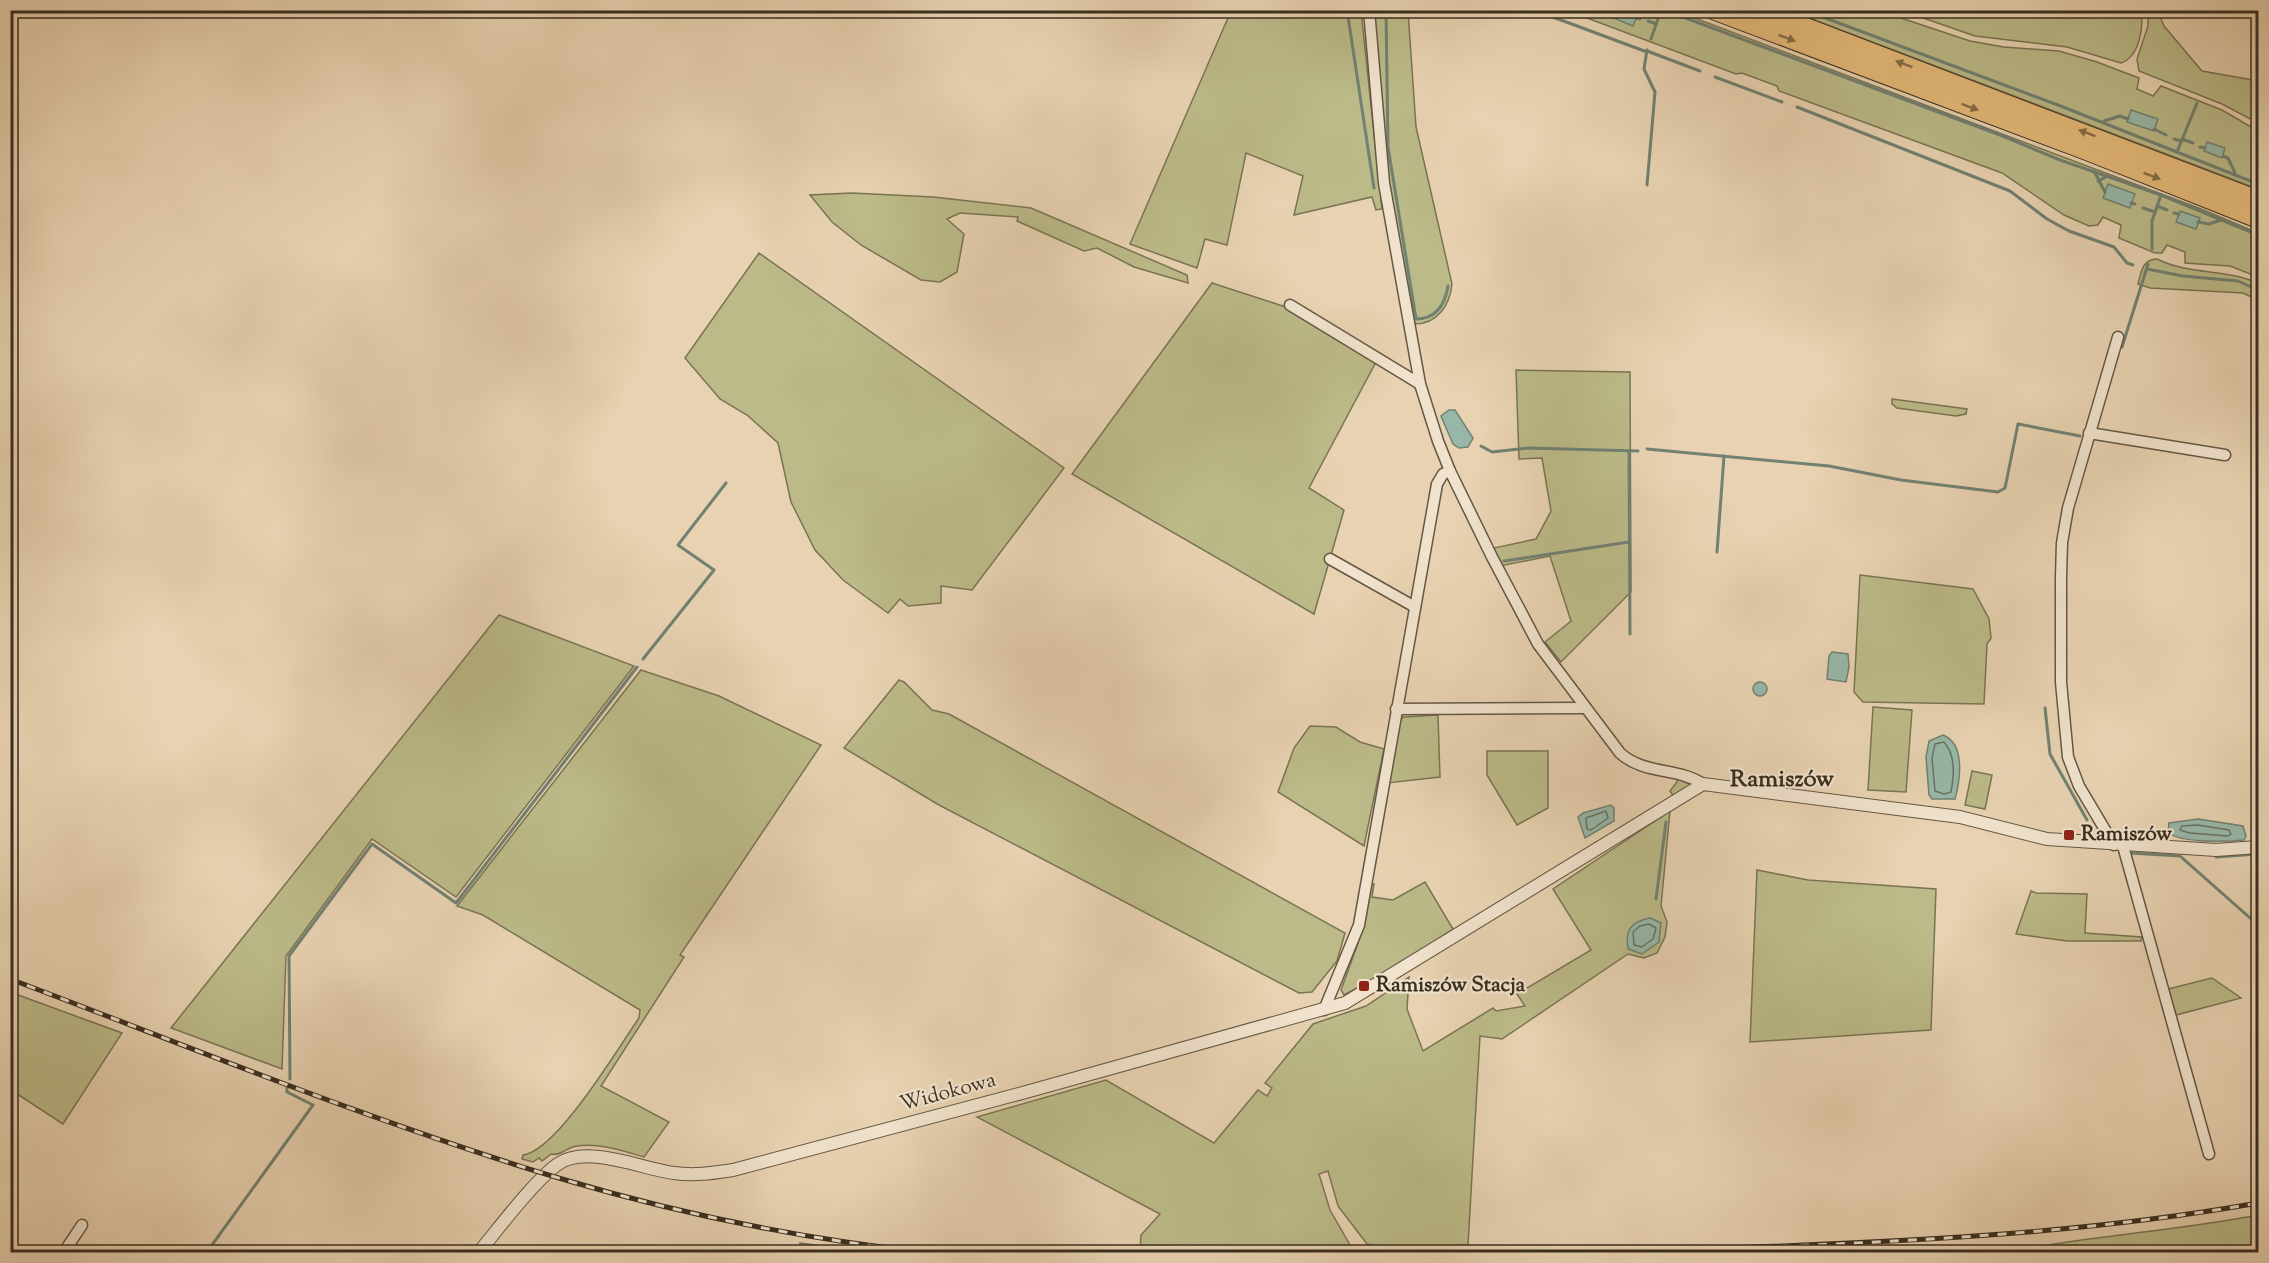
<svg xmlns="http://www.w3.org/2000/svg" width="2269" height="1263" font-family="'Sorts Mill Goudy',serif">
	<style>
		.green { fill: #bbba88; stroke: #7a7454; stroke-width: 1.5 }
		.water { fill: #97b8a9; stroke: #718172; stroke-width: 1.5 }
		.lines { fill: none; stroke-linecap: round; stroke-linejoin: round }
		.shore { stroke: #687364; stroke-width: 1.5 }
		.stream { stroke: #718172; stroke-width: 3 }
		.minor-casing { stroke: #655744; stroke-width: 13 }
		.tertiary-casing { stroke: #655744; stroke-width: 14 }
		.motorway-casing { stroke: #392e20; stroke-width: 20 }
		.minor { stroke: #f0e2cc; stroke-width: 10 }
		.tertiary { stroke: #f0e2cc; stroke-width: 12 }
		.motorway { stroke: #e4b978; stroke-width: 18 }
		.rail-casing { stroke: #392e20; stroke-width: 5 }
		.rail { stroke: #f0e2cc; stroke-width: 3; stroke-dasharray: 9; stroke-linecap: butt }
		.oneway { fill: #866d48 }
		.poi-dot { fill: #8f2418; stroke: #f0e2cc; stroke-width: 2 }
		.labels { text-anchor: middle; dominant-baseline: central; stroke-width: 4.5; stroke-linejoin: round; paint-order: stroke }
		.poi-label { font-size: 21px; font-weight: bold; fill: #392e20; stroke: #f0e2cc; text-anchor: start }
		.street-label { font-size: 21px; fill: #392e20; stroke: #f0e2cc }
		.quarter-label { font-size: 24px; font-weight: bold; fill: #392e20; stroke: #f0e2cc }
	</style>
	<rect width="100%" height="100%" fill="#e8d2b1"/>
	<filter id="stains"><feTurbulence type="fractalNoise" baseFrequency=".00333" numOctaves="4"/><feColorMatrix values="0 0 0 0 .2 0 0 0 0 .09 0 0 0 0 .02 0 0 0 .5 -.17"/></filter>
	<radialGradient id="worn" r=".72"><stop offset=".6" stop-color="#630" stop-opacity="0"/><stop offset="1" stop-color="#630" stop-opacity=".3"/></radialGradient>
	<g class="green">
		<path d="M 1231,11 L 1361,11 L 1382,209 L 1376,210 L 1372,197 L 1294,215 L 1303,176 L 1246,153 L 1227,245 L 1205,239 L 1197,268 L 1130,244 Z"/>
		<path d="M 1374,11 L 1408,11 L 1416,127 L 1452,284 C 1450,305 1437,325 1413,324 L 1391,202 Z"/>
		<path d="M 1588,11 L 1676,11 L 2201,209 L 2258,233 L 2258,277 L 2230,266 L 2185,263 L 2185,252 L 2167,245 L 2162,253 L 2155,253 L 2119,238 L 2121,225 L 2103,217 L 2098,225 L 2089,226 L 2064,215 L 2002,173 L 1779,91 L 1777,86 L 1742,73 L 1736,74 L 1587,18 Z"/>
		<path d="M 1791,11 L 1880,11 L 1970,41 L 2004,47 L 2059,51 L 2097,62 L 2139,78 L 2137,89 L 2153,96 L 2161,86 L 2222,110 L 2258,131 L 2258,189 Z"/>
		<path d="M 1903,11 L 2141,11 C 2144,28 2139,57 2121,63 L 2067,47 L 1975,36 Z"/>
		<path d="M 2148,11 L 2158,11 L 2164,26 L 2202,71 L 2258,81 L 2258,123 L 2222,104 L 2139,71 L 2137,59 L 2148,26 Z"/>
		<path d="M 852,193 L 933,197 L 1031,208 L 1187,275 L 1188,283 L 1134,267 L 1097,248 L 1084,251 L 1017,221 L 1018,217 L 960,213 L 947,219 L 964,234 L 957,272 L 940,282 L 921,280 L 861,245 L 832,222 L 810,195 Z"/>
		<path d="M 759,253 L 1064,468 L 972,590 L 941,586 L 941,603 L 908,606 L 900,599 L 888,613 L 843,580 L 815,550 L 791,502 L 778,443 L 747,415 L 720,399 L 685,358 Z"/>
		<path d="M 2157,259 C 2189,275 2226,269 2258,283 L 2258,300 L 2243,293 L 2150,288 L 2138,284 C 2141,273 2142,259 2157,259 Z"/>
		<path d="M 1212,283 L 1301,312 L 1377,360 L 1309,488 L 1344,510 L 1314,614 L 1072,474 Z"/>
		<path d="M 1516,370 L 1630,372 L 1631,592 L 1561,662 L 1545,642 L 1571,621 L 1550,556 L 1500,566 L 1494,548 L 1536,539 L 1551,511 L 1542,458 L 1519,459 Z"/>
		<path d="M 1892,399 L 1967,409 L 1966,414 L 1956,416 L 1897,408 L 1892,404 Z"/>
		<path d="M 1860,575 L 1973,589 L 1989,619 L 1991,638 L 1987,644 L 1984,704 L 1863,702 L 1854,692 Z"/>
		<path d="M 499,615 L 634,666 L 456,897 L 372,839 L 286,956 L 282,1069 L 171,1028 Z"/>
		<path d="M 641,670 L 719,696 L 821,745 L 680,955 L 684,957 L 601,1086 L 669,1122 L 644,1157 C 623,1151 600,1143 577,1146 C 567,1147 562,1156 551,1154 L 542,1161 L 539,1158 L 533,1162 L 522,1159 L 523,1155 C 557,1151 618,1048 639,1018 L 640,1010 L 483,915 L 457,906 Z"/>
		<path d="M 899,680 L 904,682 L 932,710 L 949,714 L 1345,933 L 1337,961 L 1312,992 L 1299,993 L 939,805 L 844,748 Z"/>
		<path d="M 1873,707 L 1912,710 L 1906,792 L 1868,790 Z"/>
		<path d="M 1438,715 L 1440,777 L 1387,783 L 1399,723 L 1403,717 Z"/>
		<path d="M 1310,726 L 1336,727 L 1360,742 L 1384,749 L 1364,846 L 1278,792 L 1294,748 Z"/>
		<path d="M 1487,751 L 1548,751 L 1548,808 L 1517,825 L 1487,775 Z"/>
		<path d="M 1972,771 L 1992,775 L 1985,809 L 1965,805 Z"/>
		<path d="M 1677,776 L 1690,783 L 1690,787 L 1674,797 L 1670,791 L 1677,782 Z"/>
		<path d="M 1670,811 L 1661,906 L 1667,922 L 1665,937 L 1657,953 L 1644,958 L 1628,954 L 1502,1039 L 1480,1036 L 1468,1245 L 1386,1250 L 1382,1246 L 1367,1244 L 1338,1206 L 1328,1171 L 1319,1174 L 1330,1210 L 1354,1252 L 1140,1252 L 1141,1235 L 1160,1214 L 977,1117 L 1106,1080 L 1214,1143 L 1258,1090 L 1267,1096 L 1272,1088 L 1265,1083 L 1313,1024 L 1366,1006 L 1409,977 L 1407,1009 L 1423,1051 L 1493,1008 L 1496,1011 L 1525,1006 L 1517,994 L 1591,950 L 1553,889 Z"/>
		<path d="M 1757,870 L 1808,880 L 1936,889 L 1931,1030 L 1750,1042 Z"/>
		<path d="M 1368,882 L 1374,884 L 1372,897 L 1393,900 L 1425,882 L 1453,929 L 1401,964 L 1344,995 L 1341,990 L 1358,943 Z"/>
		<path d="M 2031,891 L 2036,893 L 2087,894 L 2085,933 L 2142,937 L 2141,941 L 2067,941 L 2016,934 Z"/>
		<path d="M 2212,978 L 2241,998 L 2176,1015 L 2168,989 Z"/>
		<path d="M 10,992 L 122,1033 L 63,1124 L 11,1090 Z"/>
		<path d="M 2258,1215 L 2258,1252 L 2006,1252 C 2090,1236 2175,1231 2258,1215 Z"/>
		<path d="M 800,1243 L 868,1252 L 798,1252 Z"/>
	</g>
	<g class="water">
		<path d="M 1597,11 L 1639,10 L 1639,11 L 1633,26 Z"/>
		<path d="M 2131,110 L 2158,119 L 2154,131 L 2127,122 Z"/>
		<path d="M 2207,142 L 2225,148 L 2222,158 L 2204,151 Z"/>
		<path d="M 2108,184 L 2135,194 L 2130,208 L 2103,198 Z"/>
		<path d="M 2180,211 L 2200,218 L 2196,229 L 2176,222 Z"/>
		<path d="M 1449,410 L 1455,410 L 1473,438 L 1468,447 L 1459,448 L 1453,444 L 1441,416 Z"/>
		<path d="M 1832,652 L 1848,654 L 1849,667 L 1846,682 L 1827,679 L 1829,656 Z"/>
		<circle cx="1760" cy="689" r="7"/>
		<path d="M 1943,735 C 1966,744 1960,781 1955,799 L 1932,799 L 1929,795 L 1926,757 L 1929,741 Z"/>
		<path d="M 1611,805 L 1614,808 L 1614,821 L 1585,838 L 1578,817 L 1583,813 Z"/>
		<path d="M 2198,819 L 2243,826 L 2246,836 L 2244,840 C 2226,842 2183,843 2168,833 L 2169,823 Z"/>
		<path d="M 1650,918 L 1661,923 L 1659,942 L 1642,954 L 1628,949 C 1625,930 1630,922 1650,918 Z"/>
	</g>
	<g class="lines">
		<g class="shore">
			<path d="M 1944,742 C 1956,756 1954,775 1951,792 L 1944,794 L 1935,791 L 1932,758 L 1935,744 Z"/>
			<path d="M 1606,811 L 1608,818 L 1591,830 L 1587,829 L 1586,818 Z"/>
			<path d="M 2198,825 L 2229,830 L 2231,834 L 2228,836 L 2190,833 L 2180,830 L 2182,826 Z"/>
			<path d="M 1649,924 L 1656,928 L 1653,939 L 1642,947 L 1634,945 L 1633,932 L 1640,926 Z"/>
		</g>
		<g class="stream">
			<path d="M 1347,10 L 1374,188"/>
			<path d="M 1386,10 L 1388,147 L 1416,319 C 1436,319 1445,304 1448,286"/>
			<path d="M 1534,10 L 1647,52"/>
			<path d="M 1804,10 L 2058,105 L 2258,184"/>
			<path d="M 1672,13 L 2000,135 L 2060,160 L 2161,195 L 2258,235"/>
			<path d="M 1636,18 L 1640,19"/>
			<path d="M 1648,21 L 1656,24"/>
			<path d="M 1651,39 L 1661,10"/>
			<path d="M 1647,50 L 1644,69 L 1655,92 L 1647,185"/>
			<path d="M 1647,51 L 1700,71"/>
			<path d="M 1715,77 L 1782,102"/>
			<path d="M 1797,107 L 2010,191 L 2047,219 L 2069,231 L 2114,247 L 2127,263 L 2133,265"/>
			<path d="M 2104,121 L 2120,116 L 2128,119"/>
			<path d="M 2154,129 L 2166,135"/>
			<path d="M 2174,139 L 2181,141"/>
			<path d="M 2182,139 L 2193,143"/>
			<path d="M 2200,147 L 2205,148"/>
			<path d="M 2177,152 L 2197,103"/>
			<path d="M 2223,156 L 2228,158 L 2235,173"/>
			<path d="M 2094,171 L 2105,192"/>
			<path d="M 2098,181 L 2108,176"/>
			<path d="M 2131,203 L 2135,204"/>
			<path d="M 2157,206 L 2167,210"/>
			<path d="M 2143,208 L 2155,212"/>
			<path d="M 2174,213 L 2179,214"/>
			<path d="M 2198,222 L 2209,224 L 2221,220"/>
			<path d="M 2152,249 L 2152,221 L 2161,195"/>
			<path d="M 2147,269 L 2183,276 L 2238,281 L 2258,290"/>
			<path d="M 2122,347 L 2148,264"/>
			<path d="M 1481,446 L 1492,452 L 1528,448 L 1638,451"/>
			<path d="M 1647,449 L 1829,466 L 1901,480 L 1998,492 L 2005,488 L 2018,424 L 2080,436"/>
			<path d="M 1629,451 L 1630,634"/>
			<path d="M 1717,552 L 1724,456"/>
			<path d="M 1504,561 L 1629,542"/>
			<path d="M 643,659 L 714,570 L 678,545 L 726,483"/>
			<path d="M 2045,708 L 2050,754 L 2087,820"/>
			<path d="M 2130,853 L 2180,856 L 2258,925"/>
			<path d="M 2216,857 L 2258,854"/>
			<path d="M 1656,899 L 1666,822"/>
			<path d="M 290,1079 L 289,956 L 372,844 L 456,903 L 637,667"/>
			<path d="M 1994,1247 L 1995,1252"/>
			<path d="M 207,1252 L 313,1105 L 287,1092 L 287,1087"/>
		</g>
		<g class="minor-casing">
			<g id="minor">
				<path d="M 1369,10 L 1384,183 L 1420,384 L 1438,441 L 1450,471 L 1492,557 L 1538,644 L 1620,753 C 1644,775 1677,767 1703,784"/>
				<path d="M 1290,305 L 1420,384"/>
				<path d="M 2089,433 L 2225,455"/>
				<path d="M 1330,559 L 1415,607"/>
				<path d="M 1396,709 L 1585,708"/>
				<path d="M 2114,845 L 2079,786 L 2068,757 L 2061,682 L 2061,577 L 2062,543 L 2068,508 L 2118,337"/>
				<path d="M 2123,846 L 2209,1154"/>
				<path d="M 1324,1010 L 1359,925 L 1437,484 L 1443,474 L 1450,471"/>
				<path d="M 64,1252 L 82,1225"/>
			</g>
		</g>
		<g class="tertiary-casing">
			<path id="tertiary" d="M 479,1252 C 499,1228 534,1181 558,1164 C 587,1144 642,1169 674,1173 C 694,1176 713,1173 733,1170 L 1026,1092 L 1345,1003 L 1703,784 L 1960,817 L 2047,839 L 2216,850 L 2258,847"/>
		</g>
		<g class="motorway-casing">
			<g id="motorway">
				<path d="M 1713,10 L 2087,151 L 2258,219"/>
				<path d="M 1761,10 L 2258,200"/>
			</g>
		</g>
		<use href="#minor" class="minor"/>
		<use href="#tertiary" class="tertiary"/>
		<use href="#motorway" class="motorway"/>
		<g class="rail-casing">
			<g id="rail">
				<path d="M 10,979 C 193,1048 375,1123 562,1179 C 680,1214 803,1239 925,1252"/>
				<path d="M 1620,1252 C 1834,1244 2048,1240 2258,1203"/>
			</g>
		</g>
		<use href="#rail" class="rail"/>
	</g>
	<defs><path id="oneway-solid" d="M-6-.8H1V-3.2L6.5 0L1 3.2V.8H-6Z" transform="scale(1.5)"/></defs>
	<g class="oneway">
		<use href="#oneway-solid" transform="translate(1787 38) rotate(21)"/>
		<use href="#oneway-solid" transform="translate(1904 64) rotate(-159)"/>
		<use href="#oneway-solid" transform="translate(1970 107) rotate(21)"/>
		<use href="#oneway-solid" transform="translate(2087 133) rotate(-159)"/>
		<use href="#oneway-solid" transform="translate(2152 176) rotate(21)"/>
	</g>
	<g class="poi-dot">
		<rect x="2063" y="829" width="12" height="12" rx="3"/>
		<rect x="1358" y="980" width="12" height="12" rx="3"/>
	</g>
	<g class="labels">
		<g class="poi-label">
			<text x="2081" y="835">Ramiszów</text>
			<text x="1376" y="986">Ramiszów Stacja</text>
		</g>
		<g class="street-label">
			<text transform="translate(948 1093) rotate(-15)">Widokowa</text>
		</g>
		<g class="quarter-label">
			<text x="1782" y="780">Ramiszów</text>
		</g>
	</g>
	<rect width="2269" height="1263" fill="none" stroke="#e8d2b1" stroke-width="36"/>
	<rect x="12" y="12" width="2245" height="1239" fill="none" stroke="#392e20" stroke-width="3"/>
	<rect x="18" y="18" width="2233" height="1227" fill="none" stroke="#392e20" stroke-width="1.5"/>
	<rect width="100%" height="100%" filter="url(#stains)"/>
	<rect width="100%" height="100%" fill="url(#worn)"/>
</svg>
